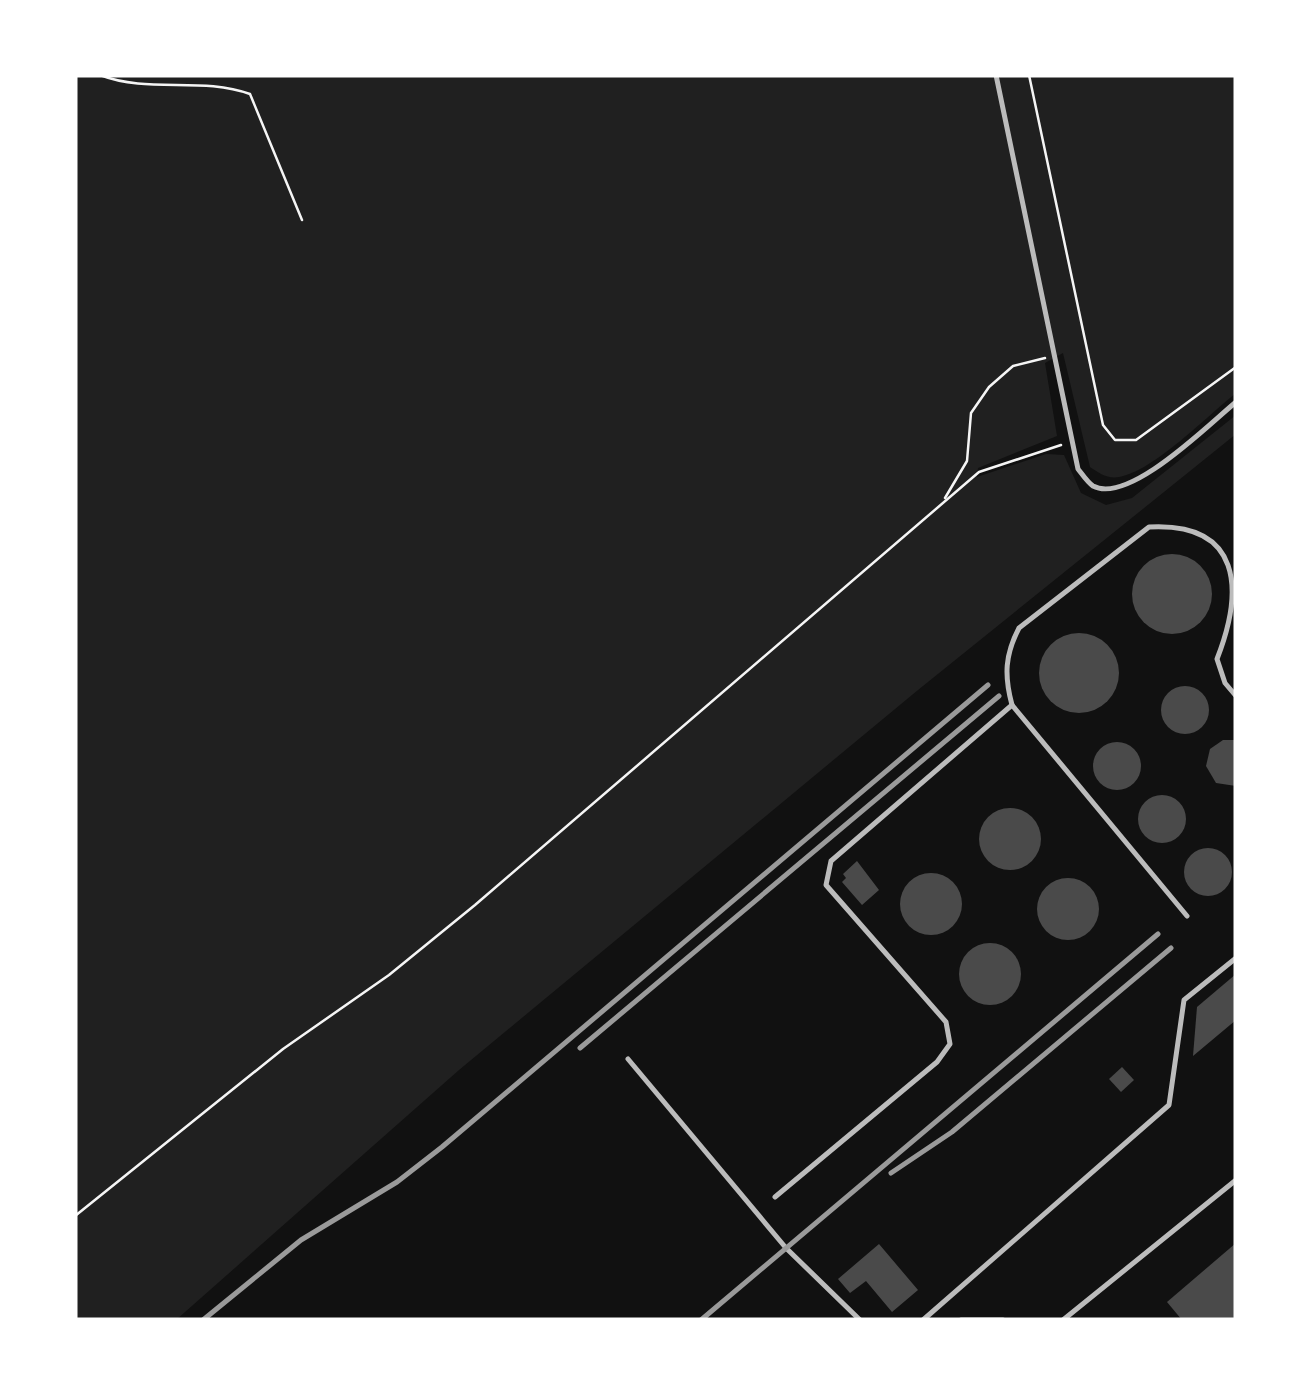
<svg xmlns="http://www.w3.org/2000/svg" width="1311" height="1395" font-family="'Fira Sans Condensed',sans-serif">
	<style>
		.green { fill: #202020 }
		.building { fill: #4a4a4a }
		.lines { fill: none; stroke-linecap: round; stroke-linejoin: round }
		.path { stroke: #f5f5f5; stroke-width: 2.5 }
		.service { stroke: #bcbcbc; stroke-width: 5 }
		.rail { stroke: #9a9a9a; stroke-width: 5 }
	</style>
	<rect width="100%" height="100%" fill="#111"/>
	<path class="green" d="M 75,75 L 1236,75 L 1236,393 C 1207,416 1154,471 1119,477 C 1107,479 1099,473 1090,467 L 1063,353 L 1045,363 L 1057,436 L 978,468 L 977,477 L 1046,454 L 1064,455 L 1081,493 L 1106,505 L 1132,498 L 1236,415 L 1236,434 L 918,690 L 459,1070 L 176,1320 L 75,1320 Z"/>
	<g class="building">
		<circle cx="1172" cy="594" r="40"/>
		<circle cx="1079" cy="673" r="40"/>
		<circle cx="1185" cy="710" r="24"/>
		<path d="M 1223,740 L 1236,740 L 1236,786 L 1216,783 L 1206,766 L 1210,749 Z"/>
		<circle cx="1117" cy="766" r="24"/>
		<circle cx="1162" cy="819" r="24"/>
		<circle cx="1010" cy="839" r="31"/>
		<circle cx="1208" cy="872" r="24"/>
		<path d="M 857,861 L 879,890 L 862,905 L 842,882 L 846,878 L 843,874 Z"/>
		<circle cx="931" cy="904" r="31"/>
		<circle cx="1068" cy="909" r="31"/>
		<circle cx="990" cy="974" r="31"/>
		<path d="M 1236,974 L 1236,1020 L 1193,1056 L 1197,1007 Z"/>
		<path d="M 1122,1067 L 1134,1080 L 1121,1092 L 1109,1079 Z"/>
		<path d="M 1236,1243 L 1236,1320 L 1182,1320 L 1167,1302 Z"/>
		<path d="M 879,1244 L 918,1290 L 892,1312 L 866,1281 L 850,1293 L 838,1279 Z"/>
	</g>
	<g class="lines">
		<g class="path">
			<path d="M 100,75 C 149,94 201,76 250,94 L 302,220"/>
			<path d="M 1029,75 L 1103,425 L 1115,440 L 1136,440 L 1236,367"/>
			<path d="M 945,498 L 967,461 L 971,413 L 989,387 L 1013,366 L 1045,358"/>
			<path d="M 75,1216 L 283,1049 L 389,975 L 475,905 L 979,472 L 1061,445"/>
		</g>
		<g class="service">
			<path d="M 996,75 L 1078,469 C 1082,474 1088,483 1093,486 C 1129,505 1209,424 1236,402"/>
			<path d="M 1187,916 L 1012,705 C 1004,675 1005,655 1019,628 L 1149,527 C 1242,522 1244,590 1217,659 L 1225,683 L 1236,696"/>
			<path d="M 628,1059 L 786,1248 L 860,1320"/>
			<path d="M 775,1197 L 937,1062 L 950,1044 L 946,1022 L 826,885 L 831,861 L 1012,705"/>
			<path d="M 923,1320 L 1169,1105 L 1184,1000 L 1236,958"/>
			<path d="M 961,1320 L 1003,1320"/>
			<path d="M 1063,1320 L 1236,1180"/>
		</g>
		<g class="rail">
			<path d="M 580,1048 L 999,696"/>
			<path d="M 891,1173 L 952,1132 L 1171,948"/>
			<path d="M 203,1320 L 301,1240 L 397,1182 L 442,1147 L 988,685"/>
			<path d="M 701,1320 L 1158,934"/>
		</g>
	</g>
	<rect width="1311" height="1395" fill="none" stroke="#ffffff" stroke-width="155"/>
</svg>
